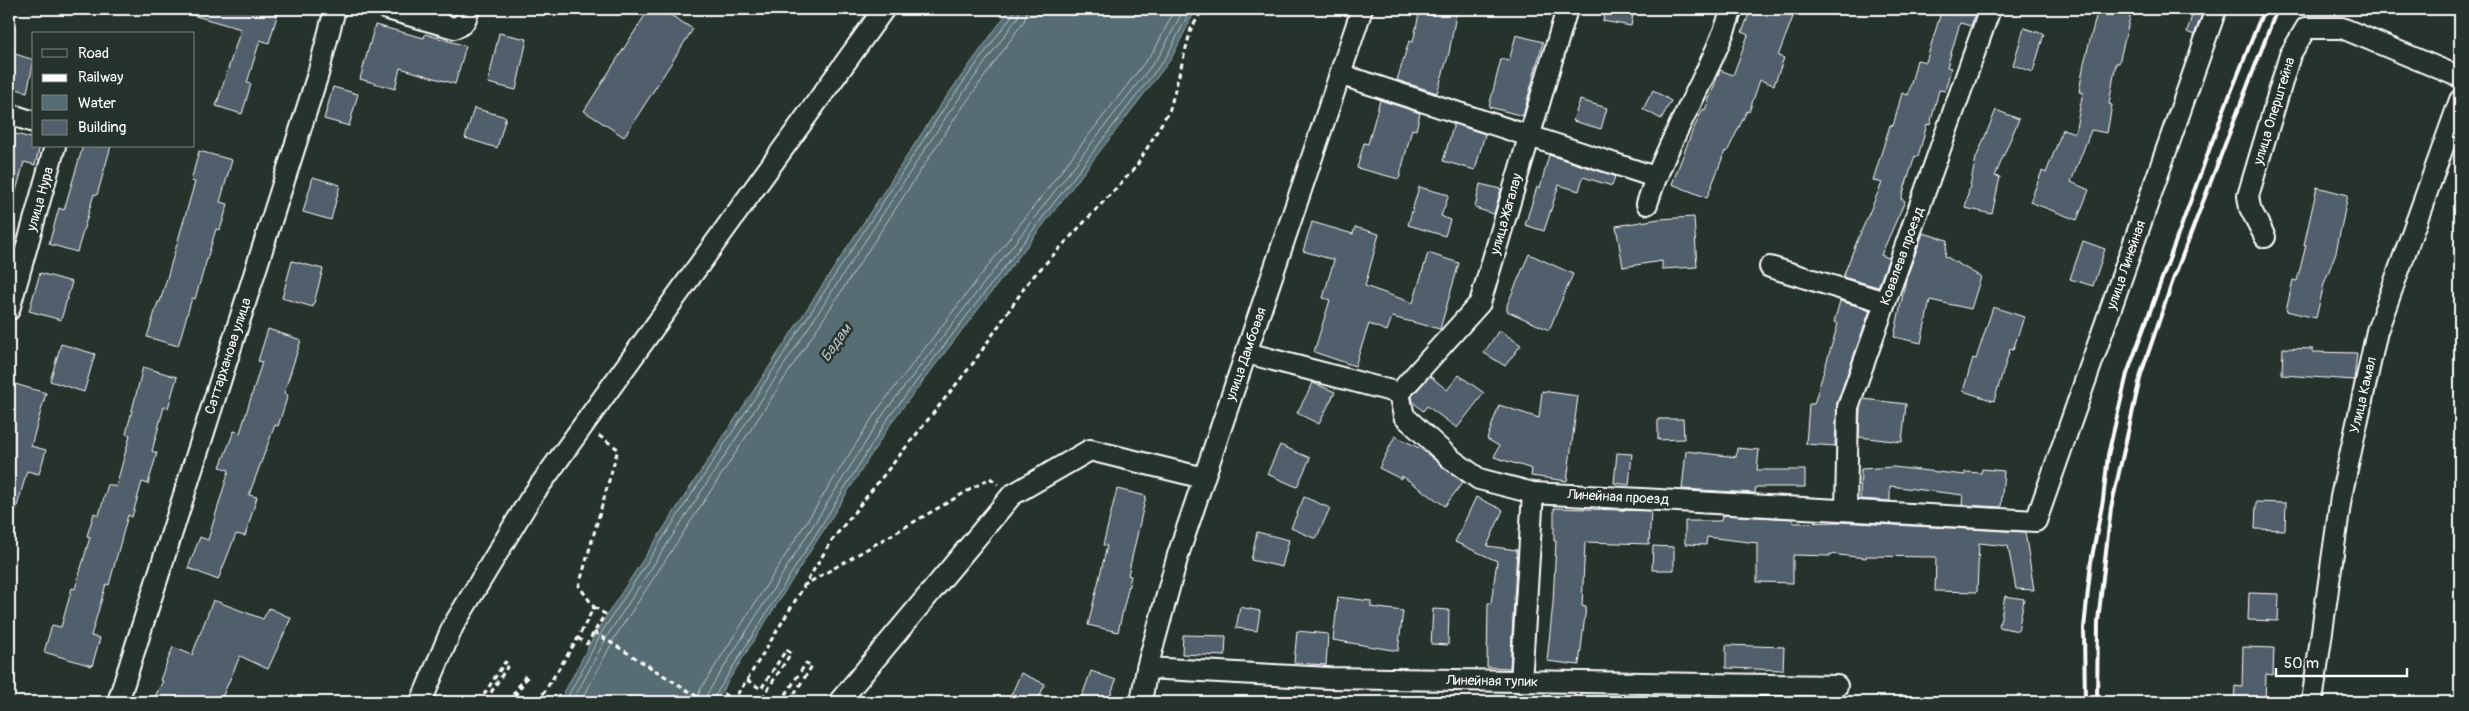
<svg xmlns="http://www.w3.org/2000/svg" width="2469" height="711" viewBox="0 0 2469 711" font-family="Pangolin,sans-serif">
	<style>
		.water { fill: #546d73; stroke: #98a7ab }
		.lines { fill: none; stroke-linecap: round; stroke-linejoin: round }
		.shore { stroke: #bbc5c7; stroke-width: 1 }
		.building { fill: #515f6c; stroke: #fff }
		.minor-casing { stroke: #fff; stroke-width: 24 }
		.path { stroke: #fff; stroke-width: 3; stroke-dasharray: 5 4; stroke-linecap: butt }
		.minor { stroke: #26332d; stroke-width: 20 }
		.rail { stroke: #fff; stroke-width: 4 }
		.labels { text-anchor: middle; dominant-baseline: central; stroke-width: 5; stroke-linejoin: round; paint-order: stroke }
		.street-label { font-size: 14px; fill: #fff; stroke: #26332d }
		.water-label { font-size: 15px; font-style: italic; fill: #b2bdc0; stroke: #26332d }
	</style>
	<rect width="100%" height="100%" fill="#26332d"/>
	<filter id="ink" filterUnits="userSpaceOnUse"><feTurbulence type="fractalNoise" baseFrequency=".02" numOctaves="2"/><feDisplacementMap in="SourceGraphic" scale="10" xChannelSelector="R" yChannelSelector="G"/><feConvolveMatrix kernelMatrix="1 2 1 2 8 2 1 2 1" color-interpolation-filters="sRGB"/></filter>
	<g filter="url(#ink)">
		<path class="water" d="M1010 9H1196L1171 59 893 420 715 702H559L599 627 939 107Z"/>
		<g class="lines">
			<path class="shore" d="M565 702 603 630 943 110 1013 14 1014 9
				M572 702 609 633 948 114 1018 17 1020 9
				M581 702 615 637 955 118 1024 21 1028 9
				M697 702 700 690 878 409 1155 49 1175 9
				M705 702 707 694 884 413 1161 53 1184 9
				M711 702 889 417 1167 56 1191 9"/>
		</g>
		<path class="building" d="M185 9H279L269 43 260 40 247 83 251 84 242 114 216 106 241 29 185 13Z
			M649 9H661L693 29 624 137 584 111Z
			M1420 9H1457L1449 53 1437 93 1397 80 1409 41 1413 42Z
			M1605 9H1634L1631 26 1603 21Z
			M1751 9H1796L1778 56 1784 58 1774 85 1760 80 1749 112 1747 111 1727 152 1725 151 1707 198 1672 184 1692 132 1703 109 1705 110 1720 70 1733 75 1748 35 1742 32Z
			M1942 9H1977L1971 26 1960 23 1947 67 1951 68 1945 91 1939 90 1930 125 1927 124 1918 157 1915 156 1901 199 1905 201 1881 255 1889 258 1878 287 1843 277 1855 246 1882 183 1873 180 1890 125 1893 126 1902 93 1908 95 1917 60 1926 62Z
			M2098 9H2132L2119 63H2116L2109 104 2112 105 2107 133 2091 130 2071 182 2089 190 2077 220 2030 202 2042 171 2046 173 2063 129 2075 133 2083 92H2079L2084 63Z
			M2194 9H2204L2194 35 2187 32Z
			M375 25 424 38 425 34 466 46 455 84 400 68 395 89 360 79Z
			M2024 28 2044 34 2033 72 2013 65Z
			M499 33 527 39 516 90 488 83Z
			M1516 35 1543 42 1523 116 1489 107 1501 59 1509 61Z
			M9 52 34 60 27 92 9 87Z
			M333 87 358 94 349 126 324 119Z
			M1653 90 1671 101 1661 119 1643 109Z
			M1380 100 1420 113 1416 130 1412 129 1399 179 1357 168 1364 143 1368 144Z
			M1580 100 1607 108 1601 129 1573 121Z
			M474 108 506 117 497 148 465 138Z
			M1996 110 2019 119 1995 176 2000 177 1992 214 1965 208 1976 158Z
			M1454 124 1485 134 1475 170 1443 161Z
			M9 132 34 139V146H40L35 165 24 162 13 202 9 201Z
			M83 146H111L97 195 94 194 77 252 49 244 59 208 64 210Z
			M199 151 232 160 220 202 228 204 220 230 216 229 195 299 192 298 178 346 147 337 158 302H160L195 182 191 181Z
			M1549 155 1615 176 1612 186 1583 177 1579 191 1559 185 1544 231 1525 225 1537 187 1540 188Z
			M313 177 340 185 331 220 303 212Z
			M1480 184 1501 189 1494 214 1475 208Z
			M1419 187 1449 195 1441 216 1450 220 1445 236 1408 225Z
			M2317 187 2348 195 2336 252 2324 284 2316 318 2286 311 2293 280 2297 281 2306 245H2304Z
			M1694 217 1697 267 1662 269V261L1623 267 1616 226 1659 219Z
			M1312 222 1353 234 1355 227 1379 234 1365 286 1413 303 1428 253 1459 263 1440 329 1392 317 1387 331 1369 324 1355 366 1314 352 1330 300 1323 298 1334 260 1303 251Z
			M1923 233 1947 240 1945 256 1981 277 1971 309 1930 300 1921 343 1894 337 1906 279Z
			M2083 241 2105 249 2093 286 2070 279Z
			M1529 254 1573 274 1549 330 1507 311V305Z
			M292 261 323 269 313 307 282 298Z
			M40 273 72 282 61 320 29 311Z
			M1840 301 1870 310 1837 403 1835 446 1806 444 1809 404H1814L1838 324 1834 322Z
			M1993 307 2024 317 2013 350 2010 349 1994 401 1963 391 1973 358 1976 359Z
			M268 329 301 340 284 393 288 395 278 426 275 425 249 495 257 497 245 536 236 534 218 580 188 568 200 537 208 540 229 470 220 467 234 431 240 433 262 362 258 361Z
			M1499 330 1521 345 1505 366 1484 353Z
			M61 344 95 354 84 392 50 381Z
			M2283 348 2313 349V352L2357 353 2354 380 2282 375Z
			M143 367 177 377 168 408 164 407 152 451 157 453 148 484 142 482 132 517 128 515 109 585 106 584 91 636 100 638 92 666 44 652 52 625 61 627 72 588 75 589 90 537 87 536 94 513 99 515 108 484 116 487 130 435 126 434Z
			M1459 375 1484 393 1457 428 1427 406 1423 411 1413 402 1412 396 1430 376 1447 390Z
			M1313 383 1335 392 1319 424 1297 413Z
			M15 384 46 393 31 446 46 450 39 474 27 471 13 521 9 520V406Z
			M1542 391 1578 396 1567 481 1531 476 1532 469 1494 457 1499 446 1487 439 1499 405 1539 418Z
			M1863 399 1906 404 1902 442 1859 437 1860 409Z
			M1658 419H1683L1684 439 1658 440Z
			M1395 436 1421 449 1463 482 1445 506 1402 476 1401 479 1379 468Z
			M1280 445 1310 458 1297 487 1267 474Z
			M1737 448 1759 450 1757 470H1805V487H1756L1755 493 1682 489 1686 451 1736 457Z
			M1617 453 1632 454 1629 485 1614 483Z
			M1893 467 1965 475V472L1981 473 1982 469 2004 471 2001 507 1962 505 1963 495 1890 486V501L1860 499 1861 469Z
			M1117 489 1146 496 1128 575 1131 576 1118 632 1088 625 1107 546 1103 545Z
			M1304 497 1330 508 1316 539 1291 528Z
			M1476 497 1503 510 1487 546 1517 550 1510 668 1487 667 1488 603H1491L1497 561 1455 542Z
			M2256 502 2286 503 2285 530 2255 529Z
			M1554 508 1651 511 1649 544 1585 542 1582 606 1586 607 1579 665 1547 661 1553 603 1556 541H1554Z
			M1722 515 1793 519V523L1839 522 2025 532 2034 590 2016 589 2008 546 1979 543 1977 592 1935 591 1936 557 1866 556V558L1830 554V556L1793 555V583L1757 582V543L1707 537 1706 545 1685 544V521H1721Z
			M1257 532 1289 540 1282 567 1251 560Z
			M1653 546 1674 547V570H1652Z
			M2249 593 2279 594 2278 621 2248 620Z
			M2005 596 2024 599 2018 631 1999 627Z
			M1338 597 1371 601V607L1403 611 1398 651 1333 640Z
			M213 600 263 619 269 608 291 618 268 669 240 656 220 702H152L163 681 160 680 173 647 192 655Z
			M1240 607 1260 611 1257 631 1236 628Z
			M1433 609 1449 610 1448 645 1431 644Z
			M1297 631 1328 634 1326 665 1294 663Z
			M1183 635 1226 636 1225 656 1182 654Z
			M1726 645 1784 647 1783 670 1726 668Z
			M2243 647 2274 648 2273 675 2266 674 2265 702H2234L2235 686 2242 687Z
			M1091 671 1116 680 1108 702H1090L1081 699Z
			M1021 673 1045 684 1037 702H1008Z"/>
		<g class="lines">
			<defs>
				<path id="minor" d="M387 9 454 28C465 25 466 19 469 9
					M1342 75 1655 177
					M9 114 34 122
					M1647 204C1668 136 1710 76 1732 9
					M2265 237 2250 208 2248 196 2290 55 2306 28H2342L2460 77
					M1770 267 1885 302
					M9 310 55 146
					M1247 353 1399 393 1404 416 1451 459 1479 479 1533 493 2036 521 2216 9
					M1399 393 1480 303 1567 9
					M1846 510 1848 407 1990 9
					M1147 668 1329 678 1837 686
					M1521 682 1533 493
					M118 702 318 74 335 9
					M421 702 453 626 530 499 884 9
					M839 702 1012 495 1090 450 1204 478
					M1141 702 1147 668 1178 555 1362 9
					M2312 702 2341 497 2377 331 2460 100"/>
			</defs>
			<use href="#minor" class="minor-casing"/>
			<path class="path" d="M803 586 990 478 998 484
				M594 632 706 702
				M578 638 587 644 605 614 594 607
				M747 680 832 540 974 362 1029 281 1136 167 1170 109 1191 29 1203 9
				M444 696 454 702
				M479 702 505 662 509 664 485 702
				M508 702 526 675 528 676 511 702
				M538 702 578 638 594 607 579 586 618 449 598 435
				M719 702 724 694 733 701
				M732 702 747 680 761 689 786 650 791 653 761 700
				M760 702 761 700 765 702
				M781 702 806 663 812 666 789 702"/>
			<use href="#minor" class="minor"/>
			<path class="rail" d="M2085 702 2084 628 2091 562 2103 500 2108 455 2127 374 2223 112 2264 9
				M2097 702 2098 621 2111 508 2141 374 2173 280 2277 9"/>
		</g>
	</g>
	<g class="labels">
		<g class="street-label">
			<text transform="translate(2274 111) rotate(-73)">улица Оперштейна</text>
			<text transform="translate(40 199) rotate(-74)">улица Нура</text>
			<text transform="translate(1506 214) rotate(-74)">улица Жагалау</text>
			<text transform="translate(1902 256) rotate(-70)">Ковалева проезд</text>
			<text transform="translate(2126 265) rotate(-71)">улица Линейная</text>
			<text transform="translate(1246 354) rotate(-71)">улица Дамбовая</text>
			<text transform="translate(228 356) rotate(-72)">Саттарханова улица</text>
			<text transform="translate(2363 395) rotate(-77)">Улица Камал</text>
			<text transform="translate(1618 497) rotate(3)">Линейная проезд</text>
			<text transform="translate(1492 681) rotate(1)">Линейная тупик</text>
		</g>
		<g class="water-label">
			<text transform="translate(836 343) rotate(-55)">Бадам</text>
		</g>
	</g>
	<rect width="2469" height="711" fill="none" stroke="#26332d" stroke-width="30"/>
	<rect x="15" y="15" width="2439" height="681" fill="none" stroke="#fff" stroke-width="2" filter="url(#ink)"/>
	<rect x="32" y="32" width="162" height="115" fill="#26332d" stroke="#7d8581"/>
	<rect x="42" y="49" width="25" height="8" fill="#26332d" stroke="#7d8581"/>
	<text x="78" y="58" font-size="15" fill="#ffffff">Road</text>
	<rect x="42" y="74" width="25" height="8" fill="#ffffff" stroke="#7d8581"/>
	<text x="78" y="82" font-size="15" fill="#ffffff">Railway</text>
	<rect x="42" y="95" width="25" height="15" fill="#546d73" stroke="#7d8581"/>
	<text x="78" y="108" font-size="15" fill="#ffffff">Water</text>
	<rect x="42" y="120" width="25" height="15" fill="#515f6c" stroke="#7d8581"/>
	<text x="78" y="132" font-size="15" fill="#ffffff">Building</text>
	<path d="M2276 668v8h131v-8" fill="none" stroke="#ffffff" stroke-width="2.5"/>
	<text x="2284" y="668" font-size="15" fill="#ffffff" stroke="#26332d" stroke-width="4" paint-order="stroke">50 m</text>
</svg>
